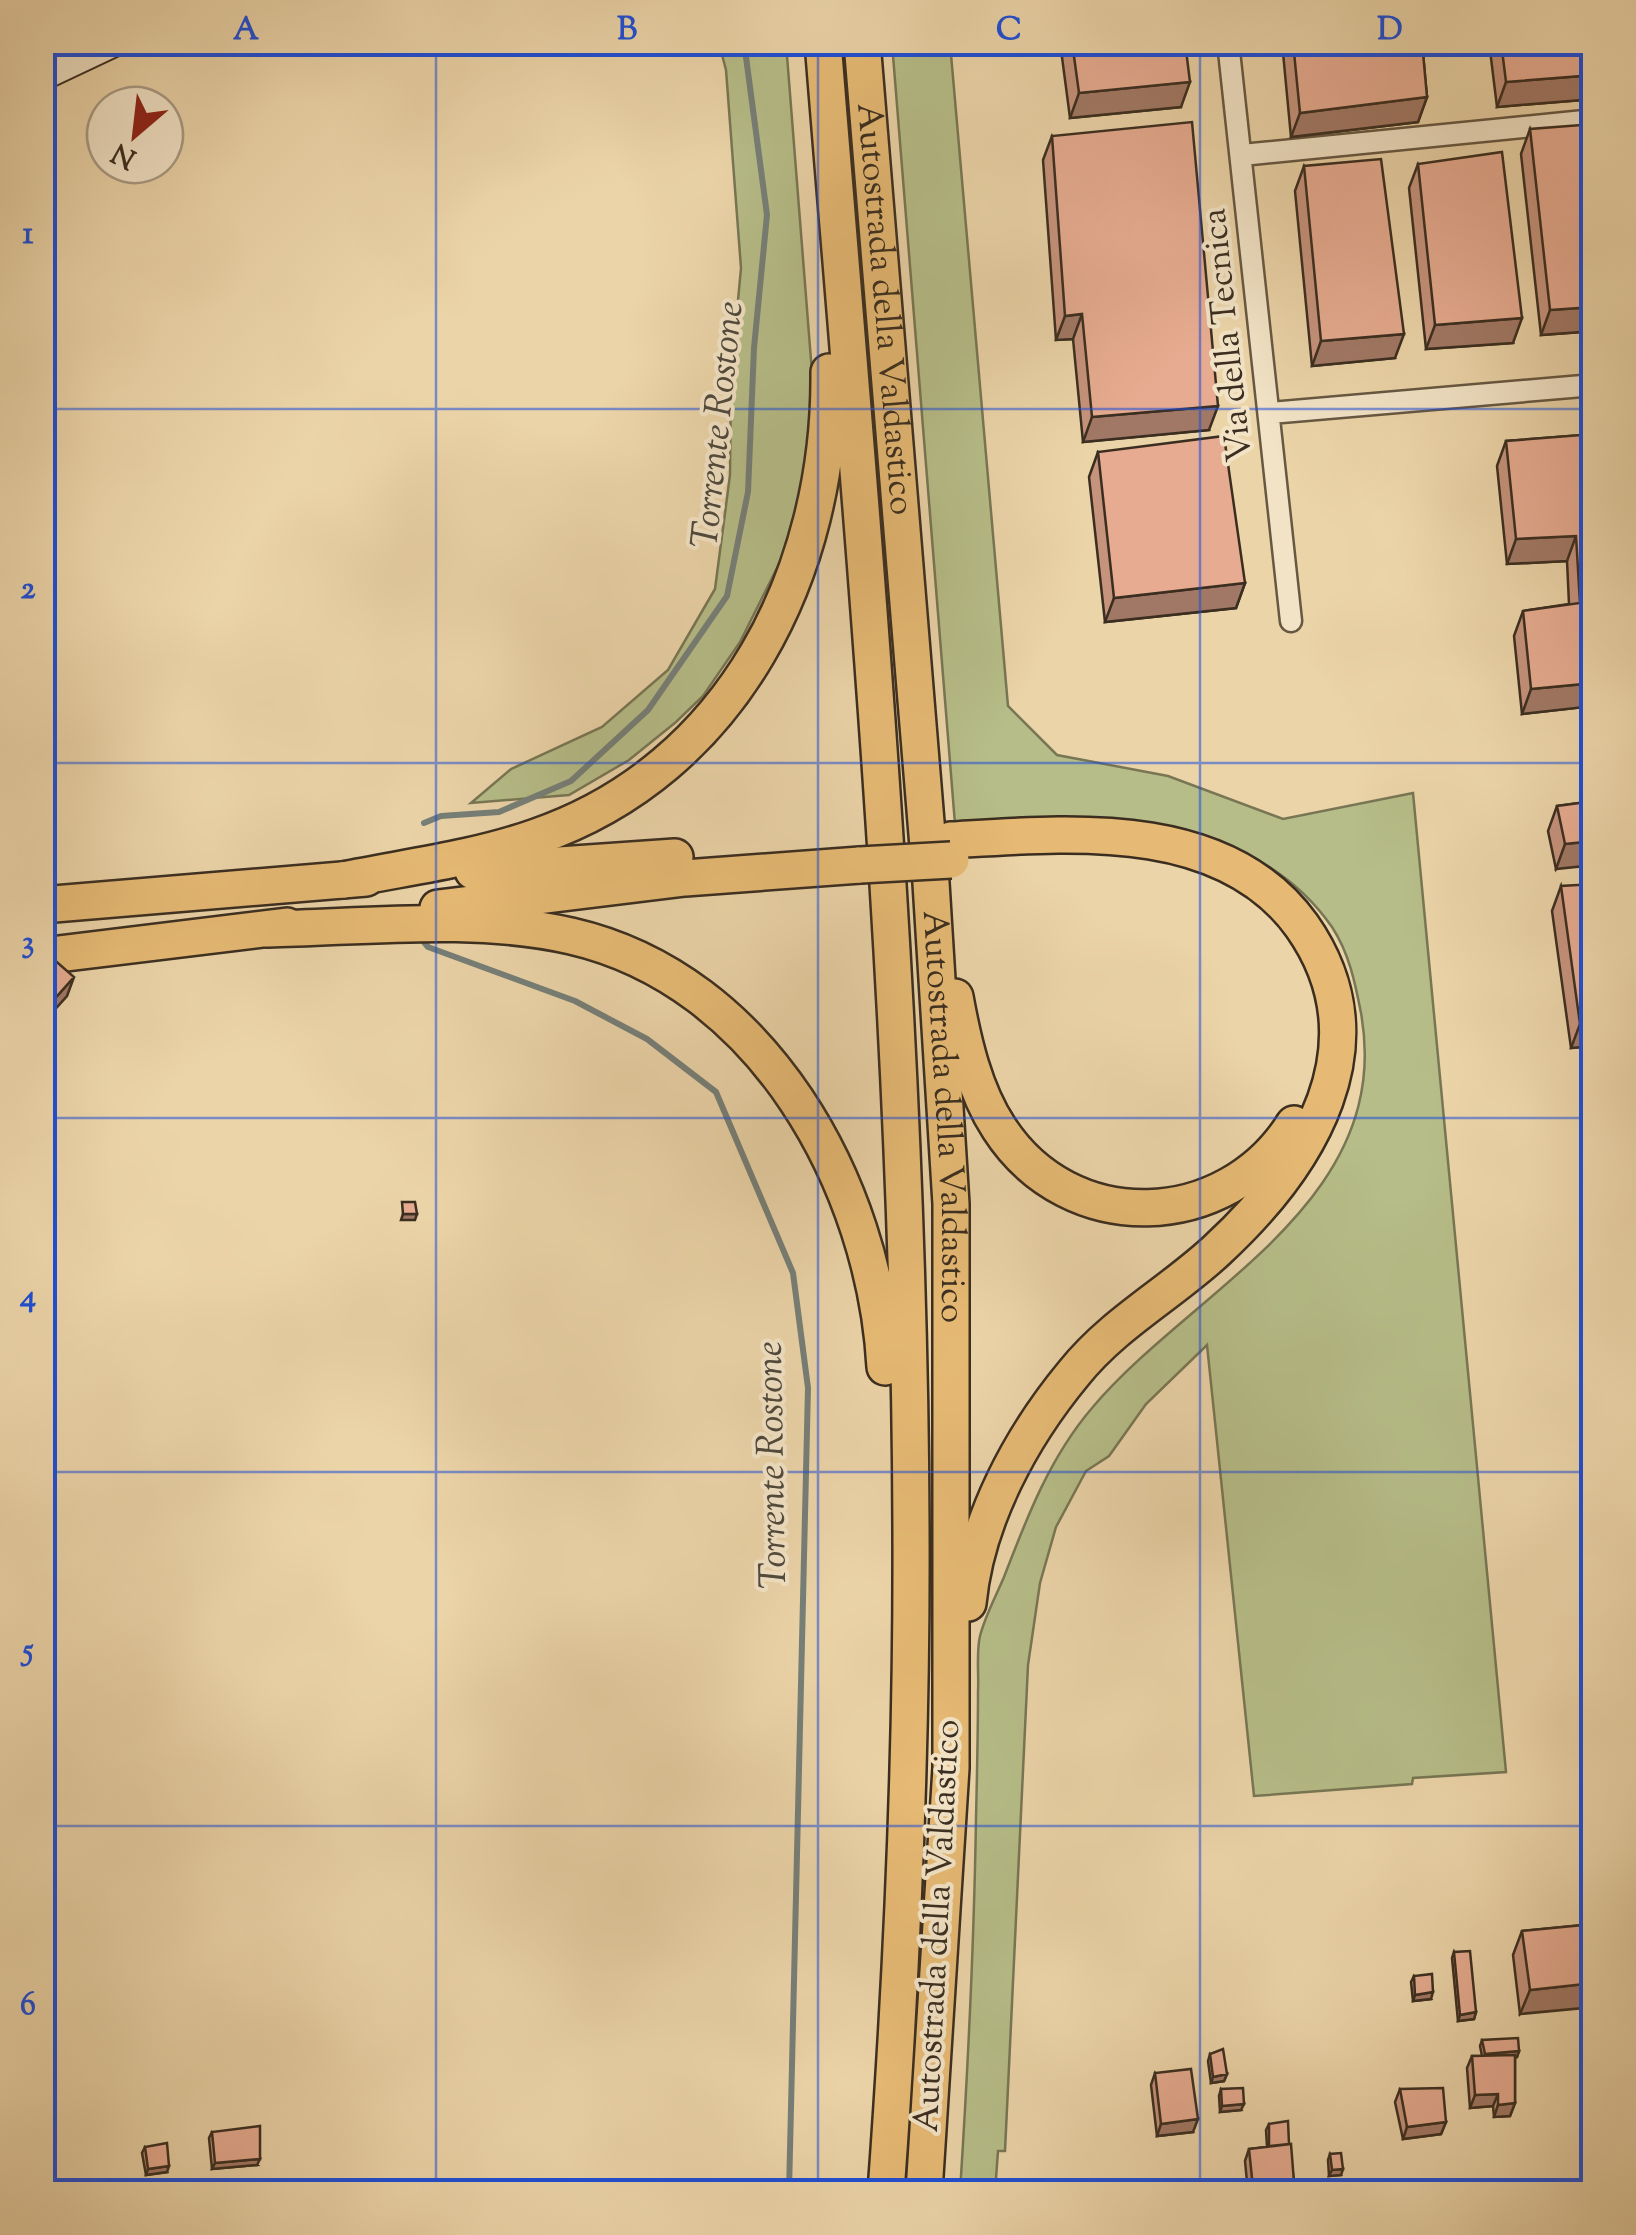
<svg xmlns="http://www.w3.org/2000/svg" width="1636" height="2235" viewBox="0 0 1636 2235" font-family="'Sorts Mill Goudy',serif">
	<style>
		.green { fill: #b6bd88; stroke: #787654; stroke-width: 2.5 }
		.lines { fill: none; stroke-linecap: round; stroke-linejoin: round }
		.stream { stroke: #767f78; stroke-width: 6 }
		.street-casing { stroke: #675842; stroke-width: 25 }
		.secondary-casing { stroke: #3b2e20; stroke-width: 32 }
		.highway-casing { stroke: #3b2e20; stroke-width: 40 }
		.street { stroke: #f2e3c6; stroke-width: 20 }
		.secondary { stroke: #f2e3c6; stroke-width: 28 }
		.highway { stroke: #e6ba74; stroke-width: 35 }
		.highway-bridge-casing { stroke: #3b2e20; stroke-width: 40; stroke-linecap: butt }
		.highway-bridge { stroke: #e6ba74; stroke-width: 35 }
		.wall { fill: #c6937c; stroke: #3b2e20; stroke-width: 2.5 }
		.shaded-wall { fill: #a17865; stroke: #3b2e20; stroke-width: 2.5 }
		.building { fill: #e6ab90; stroke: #3b2e20; stroke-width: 2.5 }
		.grid { fill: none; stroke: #1d4ed8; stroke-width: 2.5; stroke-opacity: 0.55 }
		.labels { text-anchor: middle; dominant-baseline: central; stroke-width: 8; stroke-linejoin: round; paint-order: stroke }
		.street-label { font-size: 35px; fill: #3b2e20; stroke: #f2e3c6 }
		.water-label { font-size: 38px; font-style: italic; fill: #4f493d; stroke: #f2e3c6 }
		.neatline { fill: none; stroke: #1d4ed8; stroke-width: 4 }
		.grid-label { font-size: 32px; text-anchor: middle; font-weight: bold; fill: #1d4ed8 }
	</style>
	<rect width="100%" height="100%" fill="#ebd4a8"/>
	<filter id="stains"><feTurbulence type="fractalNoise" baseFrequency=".002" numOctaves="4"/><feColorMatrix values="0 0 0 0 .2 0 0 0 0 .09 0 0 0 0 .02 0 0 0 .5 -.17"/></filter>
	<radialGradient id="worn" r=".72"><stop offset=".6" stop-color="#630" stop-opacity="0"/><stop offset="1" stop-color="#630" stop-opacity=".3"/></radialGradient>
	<path class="green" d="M719 43H786L817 436 781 560 740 642 703 696 676 722 629 760 569 795 471 803 511 769 602 727 668 670 715 589 730 475 731 375 741 268 726 70Z
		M892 43H950L1008 706 1057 755 1168 776 1283 819 1413 793 1506 1772 1413 1778 1412 1784 1254 1796 1207 1345 1146 1404 1109 1456 1086 1471 1056 1527 1040 1583 1028 1665 1005 2151H998L995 2192H960C968 2068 974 1944 976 1819 977 1776 978 1733 978 1691 979 1674 976 1653 980 1636 985 1616 996 1596 1004 1577 1027 1517 1050 1457 1092 1408 1193 1288 1395 1203 1361 1013 1355 982 1349 953 1332 927 1247 805 1086 819 955 824Z"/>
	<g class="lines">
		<path class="stream" d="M424 823 441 816 499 812 571 781 648 710 727 596 748 492 754 348 767 215 744 42
			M419 936 428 947 575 1001 647 1039 716 1092 793 1273 808 1388 789 2192"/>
		<defs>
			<path id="street" d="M1228 42 1291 621
				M1242 155 1594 120
				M1270 413 1594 385"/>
			<path id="secondary" d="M42 76 114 42"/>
			<g id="highway">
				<path d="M823 42C863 538 910 1035 911 1533 912 1753 902 1973 886 2192"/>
				<path id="s1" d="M862 42 931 883 951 1204V1768L924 2192"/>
				<path d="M951 840C1067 833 1224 817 1302 926 1385 1044 1309 1165 1217 1250 1171 1293 1114 1323 1074 1373 1021 1437 976 1520 968 1603"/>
				<path d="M473 871 675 857"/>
				<path d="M343 880C407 867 474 859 536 837 734 769 831 571 829 372"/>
				<path d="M42 905 366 878"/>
				<path d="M438 908 685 878 860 865"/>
				<path d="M268 929C366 927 475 914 571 936 763 980 875 1185 885 1367"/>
				<path d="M42 956 287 926"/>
				<path d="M955 997C963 1041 974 1090 999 1128 1070 1238 1226 1232 1294 1124"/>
			</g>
		</defs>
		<use href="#street" class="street-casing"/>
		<use href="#secondary" class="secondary-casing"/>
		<use href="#highway" class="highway-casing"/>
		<use href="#street" class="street"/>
		<use href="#secondary" class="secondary"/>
		<use href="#highway" class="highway"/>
		<defs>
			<path id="highway-bridge" d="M860 865 951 860"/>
		</defs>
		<use href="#highway-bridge" class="highway-bridge-casing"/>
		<use href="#highway-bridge" class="highway-bridge"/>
	</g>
	<path class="wall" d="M1060 42H1185L1181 107 1070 118Z
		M1282 42H1422L1427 97 1418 122 1291 137Z
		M1489 42H1594V99L1497 107Z
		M1530 129 1594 331 1541 335 1521 154Z
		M1052 136 1209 430 1083 442 1073 339 1056 340 1043 160Z
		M1418 164 1513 343 1426 349 1409 188Z
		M1304 166 1395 358 1312 366 1295 191Z
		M1594 434V706L1522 714 1514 636 1523 611 1569 604 1567 561 1507 564 1497 466 1506 441Z
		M1098 452 1245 583 1236 608 1105 622 1089 477Z
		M1594 801 1556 869 1548 831 1557 806Z
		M1561 886 1594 1046 1571 1048 1552 911Z
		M1594 1924 1520 2014 1513 1955 1522 1931Z
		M1454 1952 1476 2012 1474 2019 1458 2021 1452 1958Z
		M1414 1976 1431 1999 1413 2001 1411 1982Z
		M1482 2040 1519 2051 1517 2057H1515V2103L1510 2116 1494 2117 1493 2106 1470 2108 1467 2068 1472 2056H1482L1480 2046Z
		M1210 2054 1227 2074 1224 2081 1211 2083 1208 2061Z
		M1155 2073 1193 2132 1157 2136 1151 2085Z
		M1221 2089 1241 2110 1220 2112 1219 2096Z
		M1400 2089 1446 2122 1441 2134 1403 2139 1395 2102Z
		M1269 2124 1289 2144 1294 2182 1311 2192H1248L1245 2161 1249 2149 1267 2147 1266 2130Z
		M212 2132 257 2165 212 2169 209 2138Z
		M145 2147 167 2172 146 2175 142 2153Z
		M1330 2154 1341 2175 1329 2176 1328 2160Z"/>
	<path class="shaded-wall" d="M1594 75V99L1497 107 1506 82Z
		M1190 82 1181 107 1070 118 1079 93Z
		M1427 97 1418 122 1291 137 1300 113Z
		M1594 307V331L1541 335 1550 310Z
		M1082 314 1073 339 1056 340 1065 316Z
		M1522 318 1513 343 1426 349 1435 325Z
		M1404 334 1395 358 1312 366 1321 341Z
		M1218 406 1209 430 1083 442 1092 417Z
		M1576 536 1567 561 1507 564 1516 539Z
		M1245 583 1236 608 1105 622 1114 598Z
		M1594 683V706L1522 714 1531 689Z
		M1594 841V865L1556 869 1565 844Z
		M74 977 67 996 42 1024V1013Z
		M1594 1022V1046L1571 1048 1580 1024Z
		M403 1214H417L415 1220H401Z
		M1594 1983V2007L1520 2014 1530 1990Z
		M1433 1992 1431 1999 1413 2001 1415 1995Z
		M1476 2012 1474 2019 1458 2021 1460 2015Z
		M1519 2051 1517 2057 1483 2060 1485 2054Z
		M1227 2074 1224 2081 1211 2083 1213 2077Z
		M1498 2094 1493 2106 1470 2108 1475 2095Z
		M1515 2103 1510 2116 1494 2117 1498 2105Z
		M1244 2104 1241 2110 1220 2112 1222 2106Z
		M1198 2119 1193 2132 1157 2136 1161 2124Z
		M1446 2122 1441 2134 1403 2139 1407 2127Z
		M260 2159 257 2165 212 2169 215 2163Z
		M169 2166 167 2172 146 2175 148 2169Z
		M1343 2169 1341 2175 1329 2176 1332 2170Z
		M1276 2184 1274 2192H1251L1253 2188Z"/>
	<path class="building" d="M1072 42H1185L1190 82 1079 93Z
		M1293 42H1422L1427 97 1300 113Z
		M1501 42H1594V75L1506 82Z
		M1192 122 1218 406 1092 417 1082 314 1065 316 1052 136Z
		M1594 124V307L1550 310 1530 129Z
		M1502 152 1522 318 1435 325 1418 164Z
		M1381 159 1404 334 1321 341 1304 166Z
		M1594 434V683L1531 689 1523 611 1580 603 1576 536 1516 539 1506 441Z
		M1224 436 1245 583 1114 598 1098 452Z
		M1594 801V841L1565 844 1557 806Z
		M1594 884V1022L1580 1024 1561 886Z
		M42 949 74 977 42 1013Z
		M402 1202H415L417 1214H403Z
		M1594 1924V1983L1530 1990 1522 1931Z
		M1470 1951 1476 2012 1460 2015 1454 1952Z
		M1432 1974 1433 1992 1415 1995 1414 1976Z
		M1518 2038 1519 2051 1485 2054 1482 2040Z
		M1223 2049 1227 2074 1213 2077 1210 2054Z
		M1515 2055V2103L1498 2105V2094L1475 2095 1472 2056Z
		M1191 2069 1198 2119 1161 2124 1155 2073Z
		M1243 2088 1244 2104 1222 2106 1221 2089Z
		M1443 2088 1446 2122 1407 2127 1400 2089Z
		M1288 2121 1289 2144 1269 2146V2124Z
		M260 2126V2159L215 2163 212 2132Z
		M167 2143 169 2166 148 2169 145 2147Z
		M1291 2144 1294 2182H1310L1311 2192H1277L1276 2184 1253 2188 1249 2149Z
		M1341 2153 1343 2169 1332 2170 1330 2154Z"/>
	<path class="grid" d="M436 42V2192M818 42V2192M1200 42V2192M42 409H1594M42 763H1594M42 1118H1594M42 1472H1594M42 1826H1594"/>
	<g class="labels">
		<g class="street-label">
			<text stroke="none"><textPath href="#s1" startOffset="268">Autostrada della Valdastico</textPath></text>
			<text transform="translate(1229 335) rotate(-96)">Via della Tecnica</text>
			<text stroke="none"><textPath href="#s1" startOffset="1078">Autostrada della Valdastico</textPath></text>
			<text transform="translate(939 1926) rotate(-87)">Autostrada della Valdastico</text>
		</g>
		<g class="water-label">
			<text transform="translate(720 425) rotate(-84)">Torrente Rostone</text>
			<text transform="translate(774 1465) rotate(-91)">Torrente Rostone</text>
		</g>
	</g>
	<rect width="1636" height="2235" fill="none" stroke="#ebd4a8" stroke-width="110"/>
	<g transform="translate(135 135) rotate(208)"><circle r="48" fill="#f2e3c6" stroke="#a99b84" stroke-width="2.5"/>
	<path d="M0-8L18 38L0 25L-18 38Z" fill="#8f2418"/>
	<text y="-15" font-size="28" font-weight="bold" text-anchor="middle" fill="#3b2e20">N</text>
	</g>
	<rect x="55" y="55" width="1526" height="2125" class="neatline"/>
	<g class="grid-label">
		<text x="246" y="39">A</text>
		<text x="627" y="39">B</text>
		<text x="1009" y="39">C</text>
		<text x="1390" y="39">D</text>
		<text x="28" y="243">1</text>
		<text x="28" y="598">2</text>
		<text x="28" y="952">3</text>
		<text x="28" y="1306">4</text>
		<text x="28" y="1660">5</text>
		<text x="28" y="2014">6</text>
	</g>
	<rect width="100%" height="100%" filter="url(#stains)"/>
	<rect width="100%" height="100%" fill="url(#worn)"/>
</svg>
